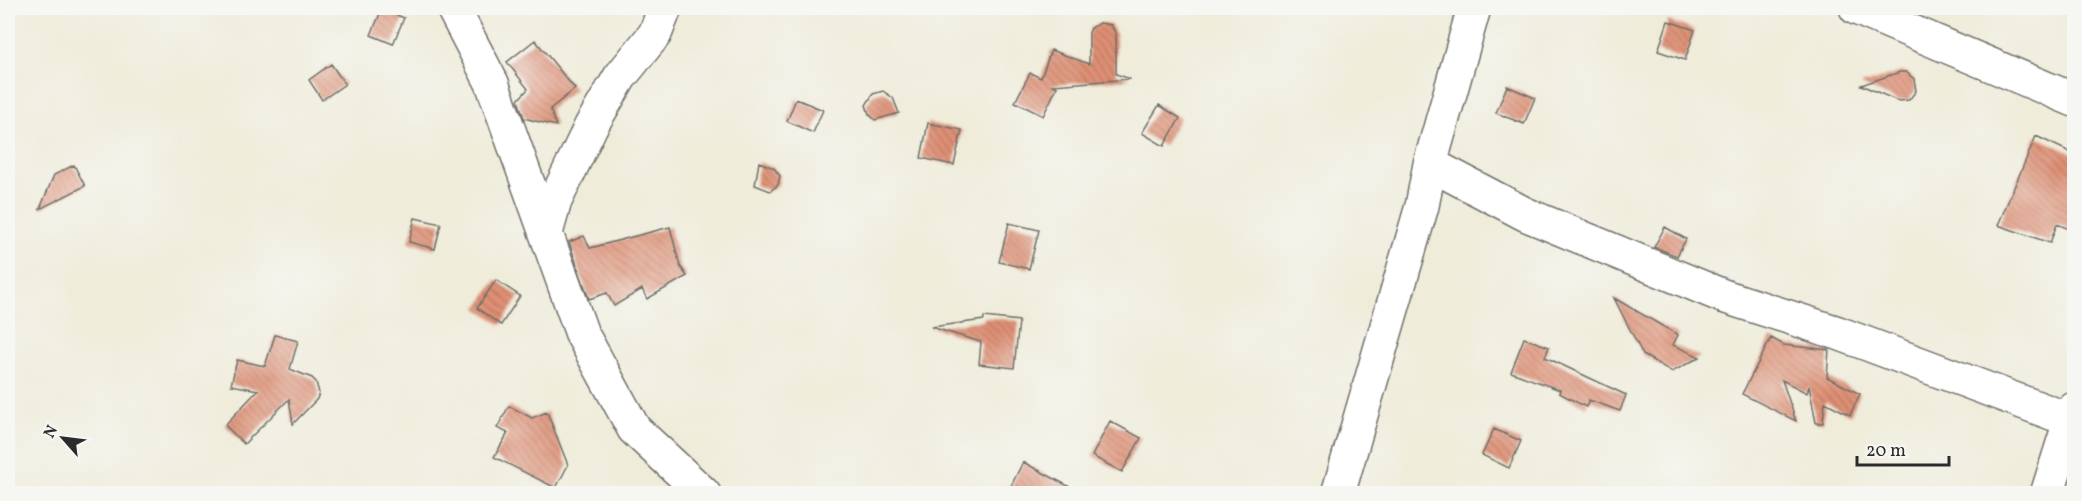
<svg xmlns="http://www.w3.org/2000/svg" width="2082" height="501" viewBox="0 0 2082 501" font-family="Vollkorn,serif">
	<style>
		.building { fill: url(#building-back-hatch) }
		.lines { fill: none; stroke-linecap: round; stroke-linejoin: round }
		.minor-casing { stroke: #706f68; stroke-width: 36 }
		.minor { stroke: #fff; stroke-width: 33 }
	</style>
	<defs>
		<pattern id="building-back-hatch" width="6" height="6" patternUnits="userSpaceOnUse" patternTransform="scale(1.5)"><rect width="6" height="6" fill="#df9075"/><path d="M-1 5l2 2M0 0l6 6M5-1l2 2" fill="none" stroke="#b57660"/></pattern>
	</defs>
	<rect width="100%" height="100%" fill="#f6f6f2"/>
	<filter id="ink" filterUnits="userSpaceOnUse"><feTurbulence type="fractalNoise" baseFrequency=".0167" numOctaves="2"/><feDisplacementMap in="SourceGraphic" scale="12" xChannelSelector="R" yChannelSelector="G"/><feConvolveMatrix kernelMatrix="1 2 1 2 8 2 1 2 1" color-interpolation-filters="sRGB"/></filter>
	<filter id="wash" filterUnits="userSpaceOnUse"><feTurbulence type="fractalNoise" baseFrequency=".008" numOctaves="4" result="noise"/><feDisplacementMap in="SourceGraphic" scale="24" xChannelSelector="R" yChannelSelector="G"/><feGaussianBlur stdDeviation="1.35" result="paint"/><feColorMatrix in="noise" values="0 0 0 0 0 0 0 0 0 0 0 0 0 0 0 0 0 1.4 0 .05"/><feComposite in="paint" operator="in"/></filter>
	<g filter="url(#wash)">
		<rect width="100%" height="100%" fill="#efecda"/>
		<g id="blocks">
			<path class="building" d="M382 9 404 18 393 44 371 35Z
				M1668 21 1695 30 1685 60 1658 51Z
				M1100 23 1111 25 1116 34V74L1130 79 1053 85 1057 87 1043 116 1015 102 1030 73 1041 78 1051 50 1089 64V33L1091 28Z
				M535 40 575 89 550 109 556 126 524 118 518 100 528 89 507 62Z
				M331 64 345 84 322 100 309 80Z
				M1900 72H1906L1914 79 1916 91 1909 100 1898 101 1861 85Z
				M1507 86 1535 98 1524 124 1496 113Z
				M883 91 893 98 899 113 875 120 869 114 866 105 873 94Z
				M796 99 823 110 813 133 787 121Z
				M1159 105 1180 118 1164 146 1142 133Z
				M928 123 962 130 954 165 921 158Z
				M2036 136 2074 154V231L2057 224 2050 243 1998 225Z
				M759 162 774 168 780 176 778 185 770 191 755 185Z
				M74 165 85 186 40 209 54 175Z
				M415 218 441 224 435 249 409 242Z
				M1009 223 1039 230 1029 269 999 262Z
				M670 227 680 266 687 276 647 299 642 289 614 306 607 293 589 299 569 242 584 236 590 248Z
				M1665 227 1686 239 1677 256 1654 247Z
				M496 280 520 296 501 325 477 308Z
				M1614 298 1678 335 1673 345 1700 357 1672 372 1643 355Z
				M984 317 1019 321 1014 368 979 364 981 342 931 327 984 320Z
				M275 335 298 341 290 369 312 378 316 382 319 393 317 399 293 424 289 399 244 444 225 425 258 390 231 385 237 360 265 366Z
				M1524 338 1549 347 1545 357 1626 395 1620 411 1589 400 1586 407 1559 393 1560 390 1511 372Z
				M1771 338 1784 345 1829 350 1827 377 1860 394 1850 415 1825 402 1823 423H1816L1809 386 1807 393 1782 380 1796 421 1742 394Z
				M509 406 532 418 547 412 568 465 556 488 494 457 508 433 497 428Z
				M1110 421 1141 438 1122 472 1092 456Z
				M1494 429 1521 441 1509 468 1482 455Z
				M1023 462 1083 494H1007Z"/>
		</g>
	</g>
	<g filter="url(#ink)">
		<use href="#blocks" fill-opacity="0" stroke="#706f68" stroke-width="1.5"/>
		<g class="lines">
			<defs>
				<path id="minor" d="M453 8 492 83 582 334 634 429 704 494
					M1856 8 2074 100
					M1430 164 1525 214 1723 296 1838 333 2070 420
					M546 233 555 201 591 126 620 77 655 34 665 8
					M1338 494 1422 206 1430 164 1474 8
					M2047 494 2074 409"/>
			</defs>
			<use href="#minor" class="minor-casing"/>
			<use href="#minor" class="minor"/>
		</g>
	</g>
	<rect width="2082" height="501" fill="none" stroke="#f6f6f2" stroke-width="30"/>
	<g transform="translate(63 438) rotate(298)" stroke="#f6f6f2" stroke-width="4.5" paint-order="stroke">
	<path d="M0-4.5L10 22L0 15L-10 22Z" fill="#2b2b2b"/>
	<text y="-9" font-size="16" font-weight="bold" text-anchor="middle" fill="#2b2b2b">N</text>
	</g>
	<path d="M1857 456v9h92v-9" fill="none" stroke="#2b2b2b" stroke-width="3"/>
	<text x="1866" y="456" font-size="18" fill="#2b2b2b" stroke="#f6f6f2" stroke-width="4.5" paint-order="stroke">20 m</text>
</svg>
